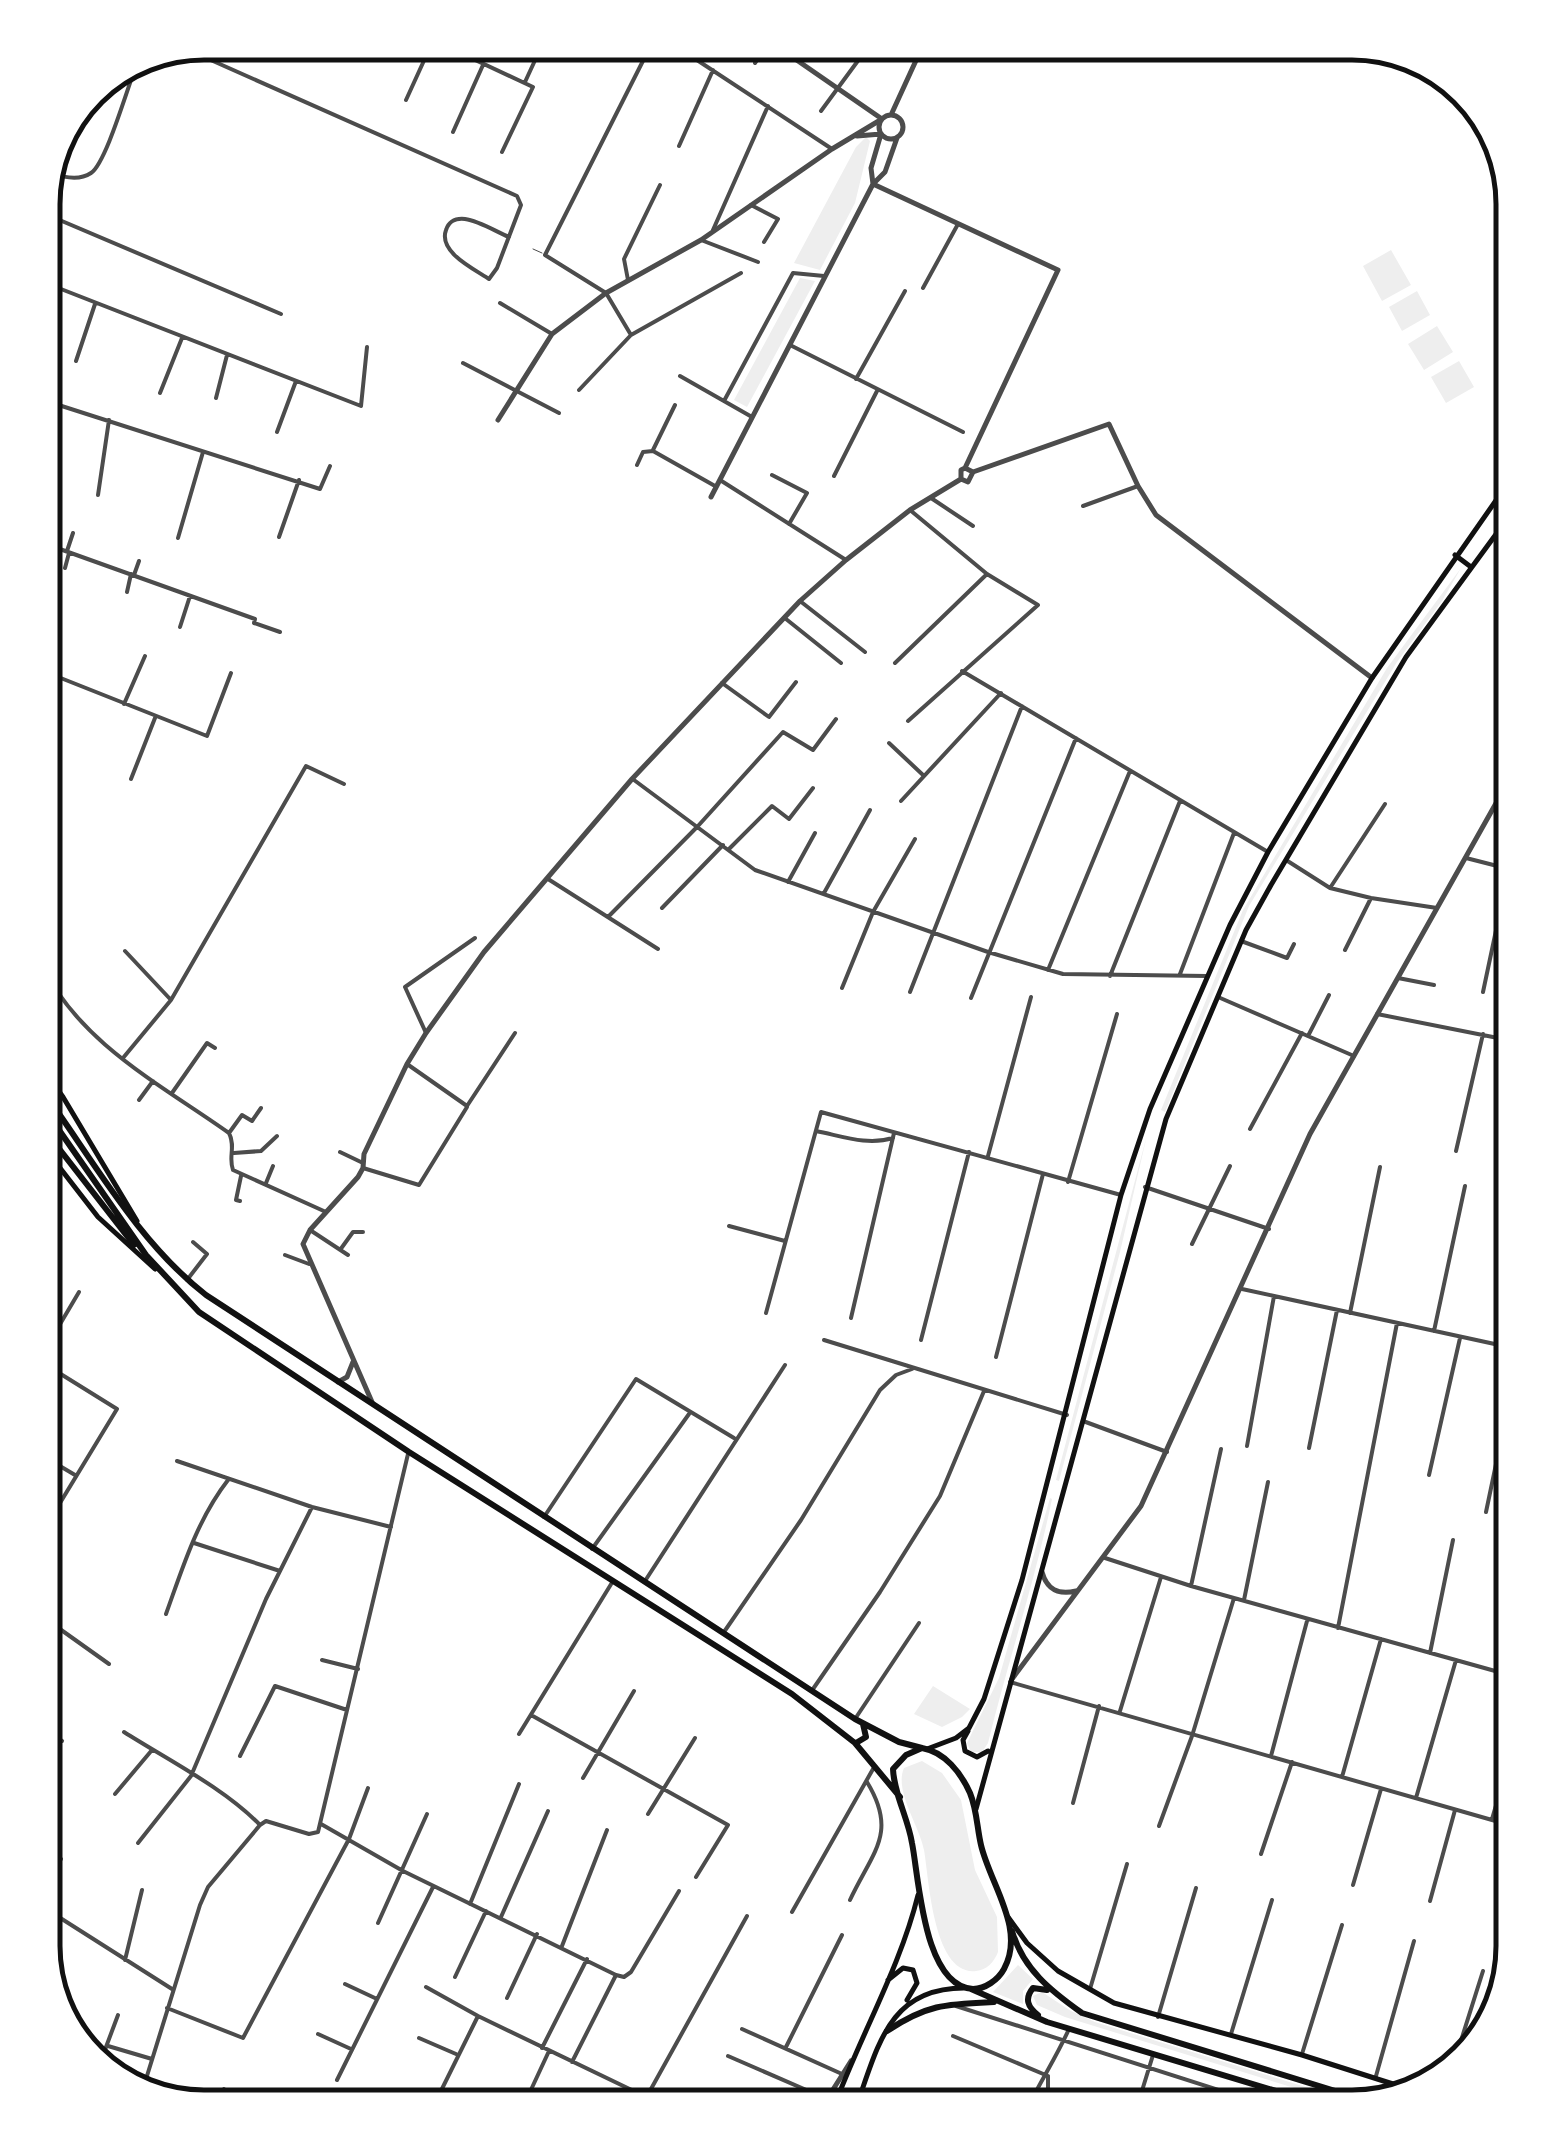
<svg xmlns="http://www.w3.org/2000/svg" width="1556" height="2150" viewBox="0 0 1556 2150" font-family="'DM Sans',sans-serif">
	<style>
		.green { fill: #eee }
		.lines { fill: none; stroke-linecap: round; stroke-linejoin: round }
		.service { stroke: #4c4c4c; stroke-width: 1 }
		.minor { stroke: #4c4c4c; stroke-width: 4 }
		.tertiary { stroke: #4c4c4c; stroke-width: 5 }
		.secondary { stroke: #111; stroke-width: 5 }
		.primary { stroke: #111; stroke-width: 6 }
		.rim { fill: none; stroke: #111; stroke-width: 5 }
	</style>
	<rect width="100%" height="100%" fill="#fff"/>
	<path class="green" d="M866 137 870 141 855 203 820 270 794 263 856 147Z
		M1391 250 1411 285 1382 301 1363 266Z
		M800 278 815 281 747 407 734 400Z
		M1417 291 1430 315 1402 331 1389 307Z
		M1437 326 1453 352 1424 370 1408 344Z
		M1459 361 1474 387 1446 403 1431 377Z
		M1461 568 1442 601 1397 662 1249 906 1165 1112 1161 1110 1243 910 1387 668Z
		M1147 1135 1120 1252 1059 1481 1056 1480Z
		M1050 1498 1052 1499C1035 1582 1008 1661 988 1743L982 1752H971L967 1743 999 1678Z
		M933 1686 970 1709 962 1717 942 1727 914 1714Z
		M922 1761 942 1773 961 1800 975 1870 997 1917 998 1952C994 1962 987 1970 976 1971 933 1976 929 1878 924 1850 919 1825 894 1791 904 1768Z
		M1018 1965 1033 1979 1023 1991V2004L993 1992Z
		M1042 1992 1071 2011 1095 2022 1364 2105 1356 2107 1065 2017 1037 2005 1033 1996Z"/>
	<g class="lines">
		<path class="service" d="M533 249 542 253
			M43 959 59 937"/>
		<path class="minor" d="M439 43 533 87 502 152
			M671 43 832 149
			M186 49 517 196 521 205 497 268 489 279C474 269 438 252 446 230 449 221 455 218 465 219 479 221 495 231 509 237
			M755 63 769 43
			M525 82 543 43
			M406 100 432 43
			M821 111 871 43
			M453 132 483 65
			M679 146 713 70
			M52 173C65 178 79 181 91 173 106 163 127 89 135 69
			M751 205 778 219 764 242
			M43 213 281 314
			M713 230 768 106
			M701 240 758 262
			M628 280 624 259 660 185
			M43 282 361 406 367 347
			M923 288 958 224
			M500 303 552 334
			M631 335 606 293 545 255 652 43
			M790 345 963 432
			M76 361 95 304
			M463 363 559 413
			M680 376 752 417
			M856 379 905 291
			M579 390 631 335 741 273
			M160 393 182 338
			M216 398 227 355
			M43 400 320 489 330 466
			M724 401 793 273 824 276
			M277 432 296 381
			M653 450 675 405
			M637 465 643 452 653 451 715 486
			M772 475 807 493 789 524
			M834 476 877 391
			M720 480 846 560
			M98 495 109 420
			M931 498 973 526
			M1083 506 1138 486
			M1503 526 1513 533
			M279 537 299 480
			M178 538 203 452
			M43 543 255 619 254 623 280 632
			M67 551 73 533
			M65 568 69 553
			M134 575 139 561
			M127 592 131 574
			M800 601 865 652
			M786 619 841 663
			M180 627 190 596
			M895 663 987 574
			M43 671 207 736 231 673
			M962 671 1268 852
			M722 683 769 717 796 682
			M124 704 145 656
			M1504 710 1513 695
			M908 721 1038 605 987 574 910 510
			M889 743 923 775
			M131 779 155 718
			M634 780 755 870 988 952 1063 974 1207 976
			M901 801 1001 693
			M729 849 772 806 789 819 813 788
			M1466 858 1513 870
			M1286 860 1330 888 1371 898 1437 908
			M548 879 658 949
			M788 882 815 833
			M1330 888 1385 804
			M824 893 870 810
			M662 908 723 845
			M608 917 698 826 783 732 813 750 836 719
			M1241 941 1287 958 1294 944
			M1345 950 1371 898
			M125 951 171 1000
			M43 966C78 1042 163 1086 229 1133 236 1147 228 1157 233 1170L326 1212
			M1048 970 1130 771
			M1180 974 1234 833
			M1110 976 1180 801
			M1398 978 1434 985
			M842 988 873 912 915 839
			M910 992 1022 706
			M1483 992 1509 869
			M1218 997 1354 1056
			M971 998 1076 738
			M1377 1014 1513 1041
			M426 1033 405 987 475 938
			M1308 1036 1329 995
			M123 1058 171 1000 306 766 344 784
			M407 1064 467 1106 515 1033
			M172 1093 207 1043 215 1048
			M139 1100 153 1081
			M1250 1129 1302 1033
			M816 1131C842 1136 867 1146 893 1138
			M229 1133 242 1115 252 1121 261 1108
			M1456 1151 1483 1034
			M340 1152 363 1163
			M234 1153 261 1151 277 1136
			M988 1156 1031 997
			M363 1168 419 1185 467 1107
			M1068 1182 1117 1014
			M266 1183 273 1166
			M1145 1187 1269 1229
			M240 1201 236 1200 241 1176
			M729 1226 785 1241
			M310 1230 348 1255
			M1192 1244 1230 1166
			M340 1250 353 1232H363
			M285 1255 309 1264
			M187 1280 207 1254 193 1242
			M1242 1289 1513 1348
			M766 1313 821 1112 1121 1195
			M1350 1313 1380 1167
			M851 1318 894 1133
			M1434 1331 1465 1186
			M824 1340 1067 1415
			M921 1340 969 1152
			M43 1353 79 1292
			M996 1357 1043 1174
			M1083 1421 1167 1452
			M1247 1446 1274 1296
			M1309 1448 1337 1310
			M43 1456 75 1475
			M177 1461 312 1507 391 1527
			M1429 1475 1460 1338
			M1486 1512 1513 1383
			M544 1517 636 1379 734 1438
			M43 1531 117 1409 43 1363
			M194 1543 280 1571
			M592 1549 689 1414
			M1105 1558 1191 1586 1513 1676
			M645 1581 785 1365
			M1191 1586 1221 1449
			M1244 1600 1268 1482
			M166 1614C183 1567 197 1520 228 1480
			M43 1617 109 1664
			M1338 1628 1397 1323
			M724 1632 801 1520 880 1390 896 1375 912 1369
			M1430 1653 1453 1540
			M322 1660 358 1669
			M1010 1682 1513 1826
			M813 1689 880 1592 940 1496 984 1391
			M1120 1711 1161 1577
			M531 1715 728 1825 696 1877
			M855 1719 919 1623
			M43 1728 62 1741
			M124 1732C168 1760 224 1788 260 1825
			M519 1734 613 1581
			M240 1756 275 1686 347 1710
			M1271 1756 1307 1621
			M1342 1777 1381 1639
			M583 1778 634 1691
			M115 1794 152 1750
			M1416 1798 1456 1660
			M1073 1803 1099 1706
			M648 1814 695 1738
			M1492 1819 1513 1748
			M321 1824 403 1871 616 1975
			M260 1825 266 1821 309 1834 318 1832 408 1454
			M1159 1826 1192 1736 1234 1598
			M138 1843 191 1776 266 1599 312 1507
			M1261 1854 1292 1762
			M1353 1885 1381 1789
			M43 1889 61 1859
			M850 1900C873 1851 898 1833 867 1782
			M1430 1901 1455 1810
			M470 1904 519 1784
			M43 1907 172 1989
			M792 1912 873 1769
			M501 1917 548 1811
			M378 1923 427 1814
			M1501 1924 1513 1880
			M562 1946 607 1830
			M125 1960 142 1890
			M616 1975 624 1977 631 1972 679 1891
			M455 1977 486 1911
			M345 1984 377 1999
			M426 1987 478 2016 667 2107
			M1090 1989 1127 1864
			M507 1998 537 1934
			M956 2006 1272 2107
			M167 2008 243 2038 349 1839 368 1788
			M1158 2017 1196 1888
			M742 2029 842 2074
			M318 2034 351 2049
			M1231 2034 1272 1900
			M953 2036 1048 2076
			M419 2038 456 2054
			M108 2046 152 2059
			M786 2047 842 1935
			M542 2048 587 1959
			M1302 2054 1342 1925
			M728 2056 827 2099
			M572 2062 616 1975
			M100 2063 118 2015
			M1453 2066 1483 1971
			M1376 2076 1414 1941
			M337 2080 433 1887
			M142 2092 200 1905 208 1887 260 1825
			M646 2098 747 1916
			M216 2107 224 2089
			M301 2107 306 2099
			M346 2107 354 2103 363 2107
			M433 2107 478 2016
			M523 2107 549 2051
			M621 2107 629 2089
			M738 2107 739 2104
			M1028 2107C1041 2080 1056 2058 1069 2029
			M1039 2107 1048 2090V2076
			M1137 2107 1153 2055"/>
		<path class="tertiary" d="M891 115 924 43
			M879 127a12 12 0 1 1 24 0a12 12 0 1 1-24 0Z
			M857 136 881 134 871 168 873 184
			M873 184 1058 270 965 468
			M498 420 552 334 606 293 701 240 832 149 882 119 772 43
			M973 472 965 468 961 470V479L968 482 973 472 1109 424 1138 486 1156 515 1372 678
			M711 497 873 184 885 172 897 138
			M338 1382 347 1377 353 1362
			M372 1402 303 1244 310 1230 358 1177 363 1168 364 1154 407 1064 426 1033 484 952 632 779 800 601 846 560 910 510 961 479
			M1042 1572C1047 1590 1058 1595 1076 1591
			M1012 1679 1141 1506 1310 1134 1513 773
			M822 2107 851 2061"/>
		<path class="secondary" d="M1455 555 1471 567
			M43 1069 63 1097 137 1221
			M43 1146 98 1217 155 1269
			M968 1731 963 1740 965 1751 977 1757 988 1751
			M927 1749 956 1738 969 1728 984 1699 1022 1580 1121 1195 1150 1109 1230 925 1268 852 1372 678 1513 476
			M976 1809 1166 1119 1246 930 1271 885 1406 657 1513 511
			M1008 1917 1027 1943 1058 1971 1114 2003 1302 2055 1415 2091
			M888 1980 903 1968 913 1970 917 1983 907 2000
			M834 2107C860 2036 900 1968 918 1895
			M856 2107C878 2047 888 1988 964 1988"/>
		<path class="primary" d="M43 1091C93 1160 138 1242 206 1295L855 1719 899 1742 922 1748
			M43 1107 146 1255 199 1312 409 1452 792 1694 855 1743 900 1797
			M43 1128 134 1245
			M856 1743 866 1737 863 1724
			M922 1748C945 1752 961 1773 970 1793 977 1810 977 1828 981 1845 990 1884 1026 1929 1004 1969 998 1980 985 1989 973 1989 923 1986 919 1877 912 1843 908 1818 894 1794 893 1769L906 1755Z
			M1012 1931C1023 1969 1051 1991 1082 2013L1371 2102
			M971 1989 1047 2022 1329 2107
			M1038 2015C1028 2007 1024 1999 1033 1988L1047 1990
			M887 2031C927 2004 947 2004 994 2002"/>
	</g>
	<path d="M0 0H1556V2150H0ZM204 60H1352A144 144 0 0 1 1496 204V1946A144 144 0 0 1 1352 2090H204A144 144 0 0 1 60 1946V204A144 144 0 0 1 204 60Z" fill="#fff" fill-rule="evenodd"/>
	<path class="rim" d="M204 60H1352A144 144 0 0 1 1496 204V1946A144 144 0 0 1 1352 2090H204A144 144 0 0 1 60 1946V204A144 144 0 0 1 204 60Z"/>
</svg>
